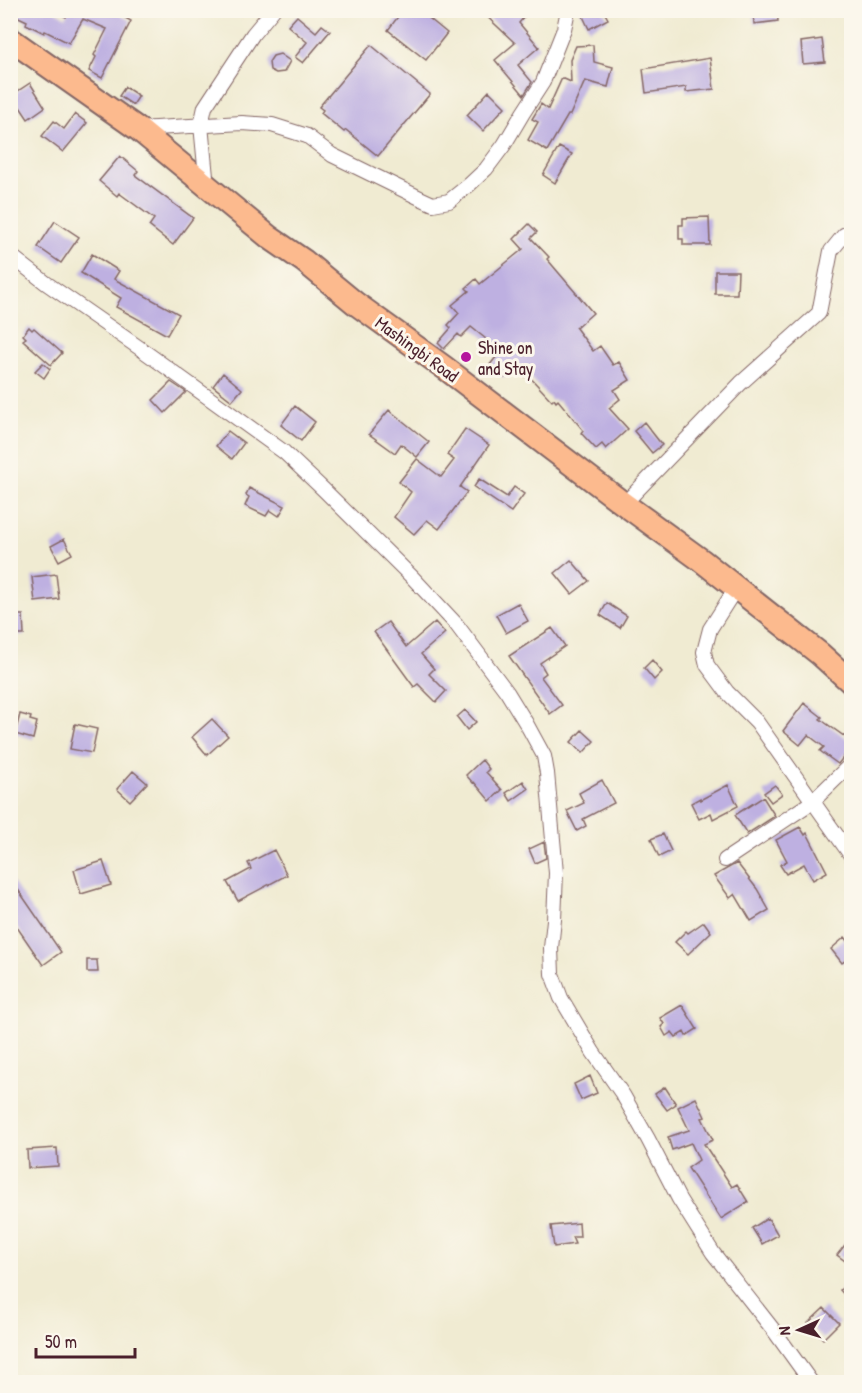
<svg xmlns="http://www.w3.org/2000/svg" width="862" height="1393" viewBox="0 0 862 1393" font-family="'Patrick Hand',sans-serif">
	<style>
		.building { fill: #beb0e1 }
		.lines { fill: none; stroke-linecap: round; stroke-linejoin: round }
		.minor-casing { stroke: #846665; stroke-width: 16 }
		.primary-casing { stroke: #846665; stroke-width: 26 }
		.minor { stroke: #fff; stroke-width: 14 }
		.primary { stroke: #fcba8e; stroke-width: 22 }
		.poi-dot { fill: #b5179e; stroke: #fbf7ec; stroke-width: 2 }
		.labels { text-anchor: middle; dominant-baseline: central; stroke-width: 6; stroke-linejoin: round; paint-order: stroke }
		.poi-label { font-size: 18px; fill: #4a1f2b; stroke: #fbf7ec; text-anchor: start }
		.street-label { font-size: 18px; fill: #4a1f2b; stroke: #fbf7ec }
	</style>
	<rect width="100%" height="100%" fill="#fbf7ec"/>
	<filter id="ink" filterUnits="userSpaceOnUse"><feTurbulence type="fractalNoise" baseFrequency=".0167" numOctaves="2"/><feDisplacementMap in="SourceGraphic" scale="12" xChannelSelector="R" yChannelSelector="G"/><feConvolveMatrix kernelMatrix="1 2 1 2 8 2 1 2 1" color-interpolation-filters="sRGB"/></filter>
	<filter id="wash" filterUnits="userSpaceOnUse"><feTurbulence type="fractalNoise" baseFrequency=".008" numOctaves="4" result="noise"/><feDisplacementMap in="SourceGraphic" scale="24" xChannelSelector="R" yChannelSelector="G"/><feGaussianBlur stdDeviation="1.35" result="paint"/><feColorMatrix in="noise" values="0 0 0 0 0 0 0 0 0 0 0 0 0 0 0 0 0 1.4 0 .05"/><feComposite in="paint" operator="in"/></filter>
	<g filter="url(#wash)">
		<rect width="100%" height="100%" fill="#f0ebd2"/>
		<g id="blocks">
			<path class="building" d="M10 10H53L66 17 68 13 63 10H111L131 21 102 78 89 71 96 57 94 55 107 29 83 19 69 43 45 31 44 33 26 24 27 21 10 13Z
				M403 10H419L447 33 426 60 388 30Z
				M480 10H517L524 17 519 23 539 47 518 65 532 82 524 95 495 60 515 43Z
				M580 10H603L608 19 589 29Z
				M753 10H777L778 21 754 24Z
				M297 16 316 32 322 25 330 31 303 63 295 57 307 42 288 26Z
				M822 39 825 62 803 64 801 42Z
				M371 45 430 94 378 156 346 130 344 132 321 113 323 110 319 107Z
				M593 45 594 62 613 67 608 87 585 81 570 115H568L547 151 528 140 538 122 532 119 541 104 548 109 562 78 571 82 570 60 576 46Z
				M280 54 290 61 284 72 276 73 270 70 269 62 273 56Z
				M710 58 714 89 686 92V87L646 93 643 69Z
				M30 83 45 107 28 119 12 95Z
				M125 87 139 96 133 105 119 96Z
				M489 91 505 107 483 131 467 115Z
				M75 114 87 123 63 152 42 136 54 121 64 129Z
				M559 147 572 154 555 183 543 175Z
				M120 156 138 171 135 175 193 218 173 245 149 226 154 219 119 193 117 196 99 181Z
				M709 217 710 245H683V239H679V225H683V218Z
				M55 221 79 237 61 263 38 247Z
				M529 224 537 232 531 238 549 257 547 259 593 313 576 328 593 351 600 346 613 365 619 362 630 380 614 390 620 399 609 408 628 429 606 449 602 444 596 449 581 433 583 430 558 400 556 402 554 399 552 401 527 374 524 377 514 366 504 378 489 366 501 351 471 327 461 337 458 334 444 349 438 343 451 328 448 325 459 313 452 305 469 291 466 288 476 279 480 284 523 249 514 239Z
				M92 254 119 271 114 279 179 314 167 335 116 307 121 298 81 273Z
				M715 271H738L737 294H715Z
				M29 327 32 330 34 328 62 353 51 365 23 340 26 338 23 335Z
				M43 363 50 369 44 378 35 371Z
				M223 373 242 389 232 401 213 386Z
				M171 382 186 392 165 413 153 400Z
				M295 406 315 422 301 441 281 425Z
				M389 410 429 442 417 457 401 444 395 453 369 434Z
				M644 422 662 445 652 453 634 431Z
				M465 429 489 445 460 487 467 492 439 529 427 520 414 534 394 517 411 492 399 482 417 459 441 477 454 460 447 455Z
				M228 431 244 443 232 459 216 446Z
				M479 479 507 497 514 487 524 494 511 512 474 487Z
				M249 488 285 506 279 516 270 510 266 516 245 506 249 497 246 495Z
				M64 539 72 554 59 561 51 546Z
				M571 560 589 581 572 594 555 573Z
				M56 574 59 599 35 602 32 577Z
				M518 603 528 621 506 633 496 615Z
				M607 603 627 616 620 628 600 615Z
				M10 615H23L24 635H10Z
				M388 622 406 647 435 622 445 633 421 654 434 669 429 674 446 691 436 702 418 684 414 687 374 632Z
				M552 628 565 646 540 663 546 673 541 677 562 705 550 714 509 656Z
				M652 660 662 672 654 680 644 668Z
				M804 703 822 717 820 719 852 742V746L838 764 820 751 824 747 808 735 800 745 783 731Z
				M465 710 476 722 467 730 457 717Z
				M20 714 31 717 30 720 37 722 33 739 15 734Z
				M212 719 228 736 207 755 192 737Z
				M75 724 97 729 92 753 70 749Z
				M582 730 594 741 583 753 571 742Z
				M482 760 489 769 486 772 502 790 490 801 474 782 473 783 466 775Z
				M133 771 147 783 130 801 117 789Z
				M602 780 614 803 583 819 586 826 577 831 567 811 584 803 579 793Z
				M523 781 528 789 511 801 506 793Z
				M728 785 738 806 713 819 711 813 699 819 691 803 700 798V800Z
				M775 785 782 794 771 802 764 793Z
				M763 797 775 816 747 834 735 815Z
				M800 827 805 835 807 833 827 872 813 880 804 864 786 874 780 865 787 861 776 840Z
				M663 834 671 851 659 857 651 839Z
				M544 842 546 858 535 863 529 849Z
				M274 850 287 875 238 901 227 882 251 869 248 863Z
				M103 861 111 885 81 894 74 870Z
				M737 863 757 889 769 910 751 921 735 894 730 898 714 876Z
				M10 878 61 952 43 965 10 917Z
				M704 922 711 932 688 954 675 942 686 931 688 933Z
				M845 937 852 946V955L842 963 831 949Z
				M87 960H97L98 972H87Z
				M682 1005 697 1029 686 1036 684 1032 676 1037 672 1032 666 1036 661 1027 664 1024 660 1018Z
				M590 1076 597 1093 581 1100 574 1084Z
				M665 1087 676 1104 667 1110 655 1094Z
				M696 1098 705 1117 702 1118 713 1140 704 1144 732 1187 737 1184 748 1202 721 1219 688 1168 699 1160 691 1143 672 1150 668 1137 689 1130 678 1107Z
				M57 1148 58 1166 28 1168 27 1150Z
				M768 1218 778 1235 762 1244 752 1228Z
				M579 1223 580 1237H572L575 1244 554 1247 551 1226Z
				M852 1236V1266L837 1255Z
				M852 1279V1303L840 1290Z
				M824 1308 839 1323 823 1339 808 1323Z"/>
		</g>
	</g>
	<g filter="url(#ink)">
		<use href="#blocks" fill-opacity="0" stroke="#846665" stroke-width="1.5"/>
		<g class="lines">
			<defs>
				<path id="minor" d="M138 129 242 123 272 125 307 136 332 155 420 198 433 204 449 201 469 185 486 169 504 145 523 113 543 82 564 29 568 10
					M207 187 201 125 205 107 253 34 273 10
					M10 255 46 283 141 349 284 452 324 490 413 578 456 624 507 692 526 723 544 756 547 773 556 873 554 920 551 948 552 974 561 998 593 1052 623 1095 648 1139 679 1199 713 1253 775 1332 811 1382
					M624 504 741 383 819 313 831 251 844 235 852 231
					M736 588 710 629 704 652 707 665 727 692 757 722 852 857
					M725 860 812 802 852 763"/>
				<path id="primary" d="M10 39 138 129 269 237 304 261 355 303 445 368 624 504 701 560 820 654 852 683"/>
			</defs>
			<use href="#minor" class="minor-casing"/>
			<use href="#primary" class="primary-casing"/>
			<use href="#minor" class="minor"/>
			<use href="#primary" class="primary"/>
		</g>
	</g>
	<circle class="poi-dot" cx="466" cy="357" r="6"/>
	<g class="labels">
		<g class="poi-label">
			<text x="478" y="347">Shine on<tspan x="478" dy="21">and Stay</tspan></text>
		</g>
		<g class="street-label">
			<text transform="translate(417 349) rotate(36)">Mashingbi Road</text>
		</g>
	</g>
	<rect width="862" height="1393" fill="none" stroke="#fbf7ec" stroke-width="36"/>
	<g transform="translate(799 1330) rotate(266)" stroke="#fbf7ec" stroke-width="4.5" paint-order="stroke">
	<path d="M0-4.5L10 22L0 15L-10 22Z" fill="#4a1f2b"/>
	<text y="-9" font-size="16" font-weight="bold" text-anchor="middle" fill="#4a1f2b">N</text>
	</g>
	<path d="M36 1348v9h99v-9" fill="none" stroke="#4a1f2b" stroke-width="3"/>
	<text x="45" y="1348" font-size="18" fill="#4a1f2b" stroke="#fbf7ec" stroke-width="4.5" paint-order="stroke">50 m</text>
</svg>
